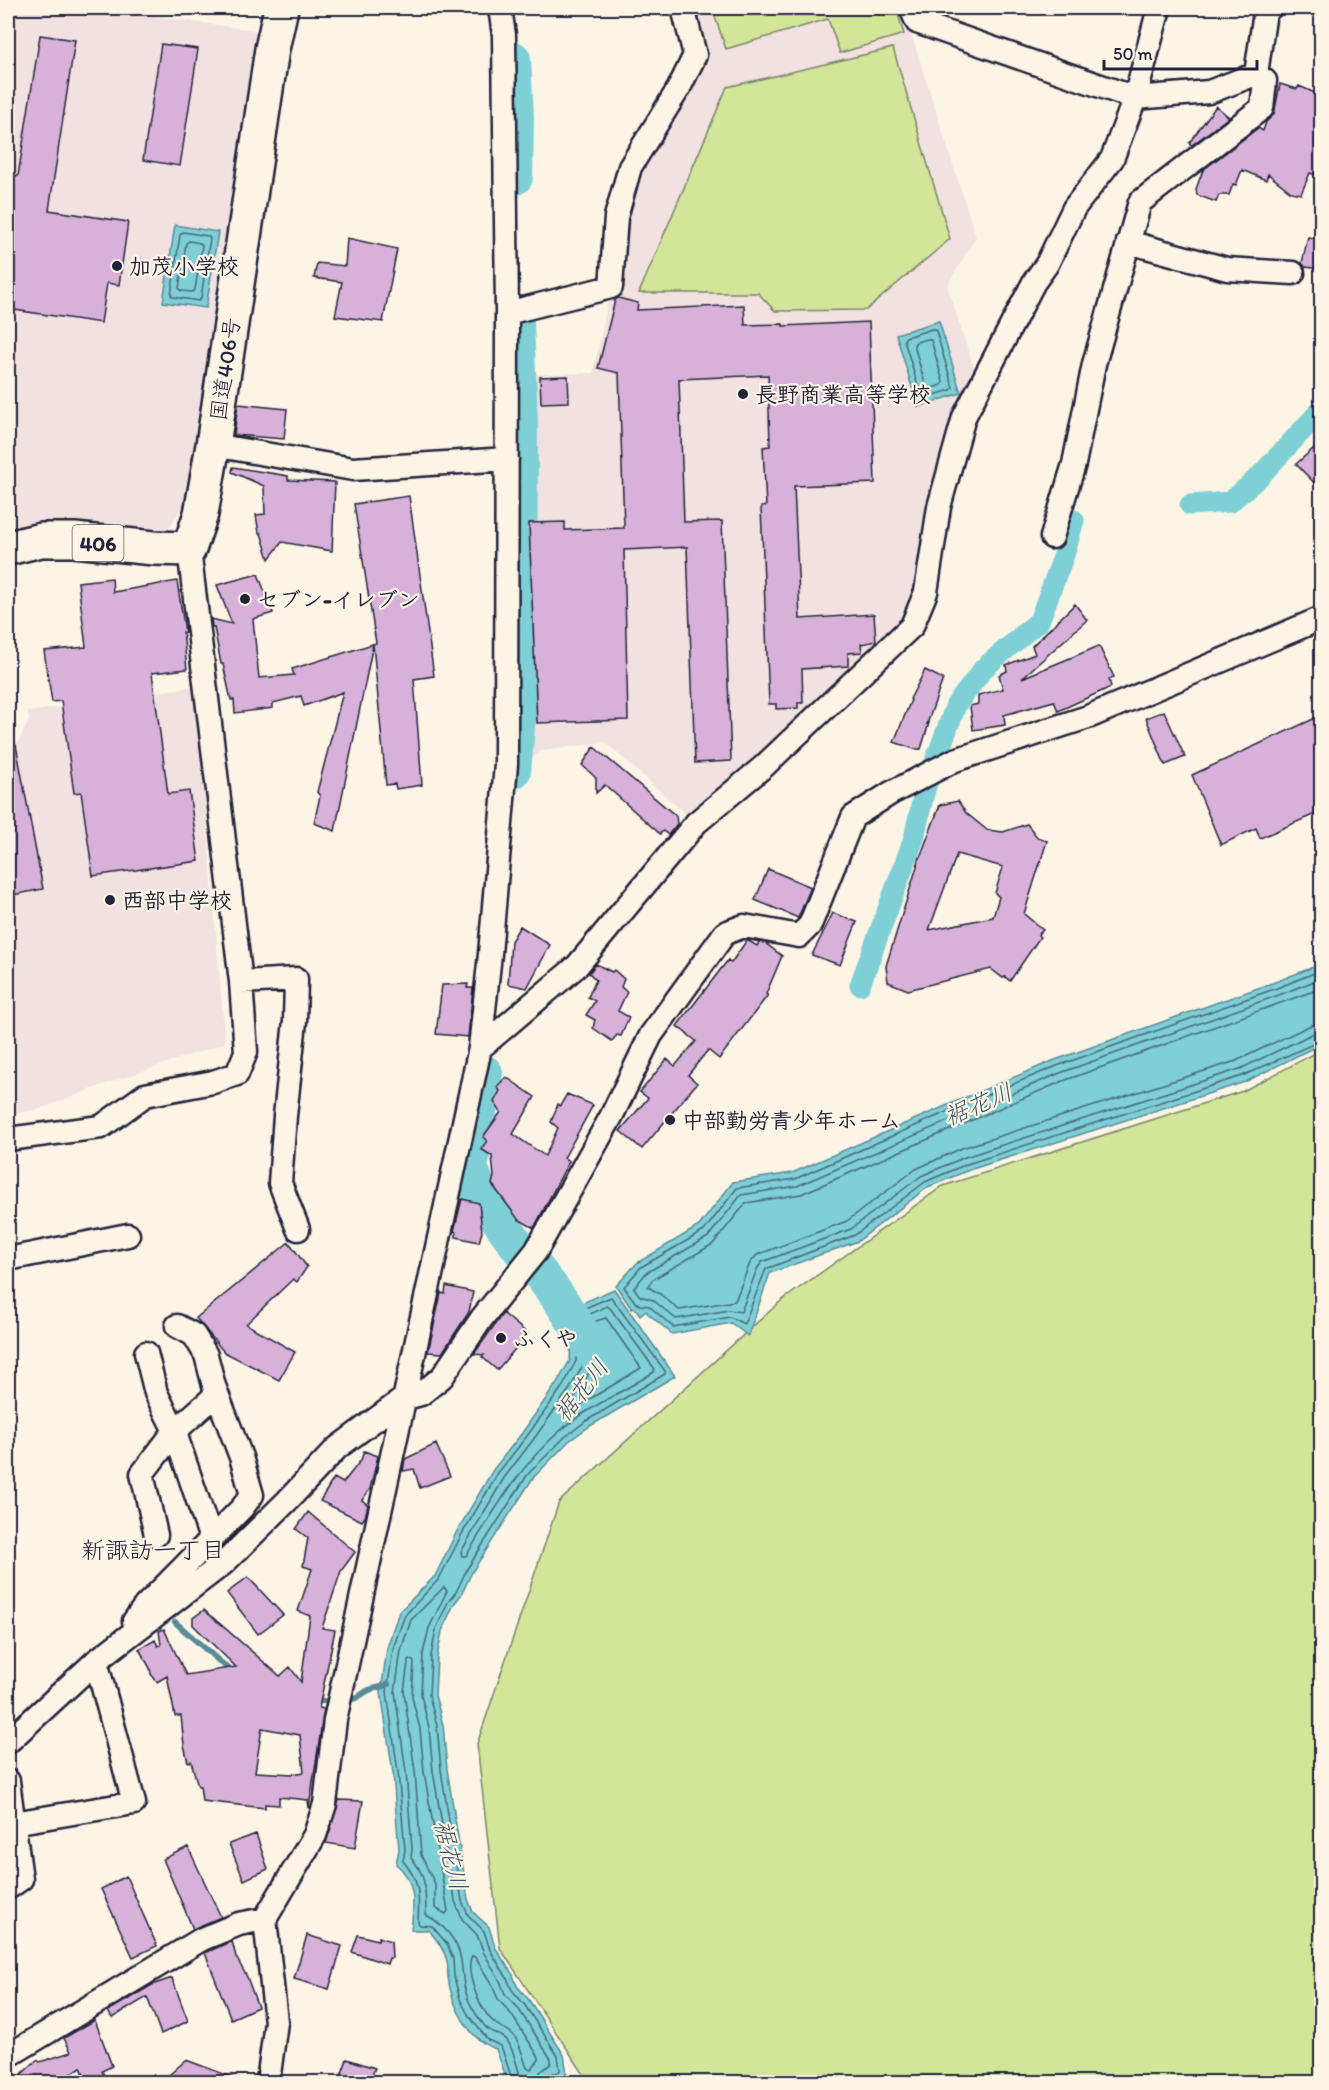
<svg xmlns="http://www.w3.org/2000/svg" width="1329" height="2090" viewBox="0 0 1329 2090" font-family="Itim,'Klee One',sans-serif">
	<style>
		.built { fill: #f1e1e1 }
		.green { fill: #d3e599; stroke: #7a846a; stroke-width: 1.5 }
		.water { fill: #7ecfd6; stroke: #598a98; stroke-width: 1.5 }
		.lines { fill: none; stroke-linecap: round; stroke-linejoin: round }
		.shore { stroke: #476779; stroke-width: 1.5 }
		.stream { stroke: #598a98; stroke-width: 6 }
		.canal { stroke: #7ecfd6; stroke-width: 21 }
		.river { stroke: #7ecfd6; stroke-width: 36 }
		.building { fill: #d7b1d9; stroke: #22223b; stroke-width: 1.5; fill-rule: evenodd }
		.minor-casing { stroke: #22223b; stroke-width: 27 }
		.highway-casing { stroke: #22223b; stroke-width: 38 }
		.minor { stroke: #fcf5e5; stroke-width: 22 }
		.highway { stroke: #fcf5e5; stroke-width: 33 }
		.poi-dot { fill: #22223b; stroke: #fcf5e5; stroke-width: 2 }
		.labels { text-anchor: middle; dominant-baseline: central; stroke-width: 4.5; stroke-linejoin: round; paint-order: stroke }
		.shield { fill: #fcf5e5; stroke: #63616e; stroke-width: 1.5 }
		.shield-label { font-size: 21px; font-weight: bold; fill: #22223b }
		.poi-label { font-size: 22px; font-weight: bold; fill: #22223b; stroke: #fcf5e5; text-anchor: start }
		.street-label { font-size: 22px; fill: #22223b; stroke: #fcf5e5 }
		.water-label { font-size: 24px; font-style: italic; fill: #3e566a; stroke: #fcf5e5 }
		.neighbourhood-label { font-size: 24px; fill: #22223b; stroke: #fcf5e5 }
	</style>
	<rect width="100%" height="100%" fill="#fcf5e5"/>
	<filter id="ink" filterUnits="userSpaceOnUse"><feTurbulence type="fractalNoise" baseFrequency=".0167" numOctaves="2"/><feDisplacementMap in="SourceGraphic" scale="12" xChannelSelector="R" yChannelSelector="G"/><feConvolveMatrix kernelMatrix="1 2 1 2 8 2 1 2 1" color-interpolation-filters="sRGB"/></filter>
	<g filter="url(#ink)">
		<path class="built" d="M8 8H94L266 32 187 500 170 526 155 533 66 521 8 534Z
			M690 8H903L976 237 947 286 975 371 920 593 886 644 697 809 690 818 605 742 542 751 522 766 524 752 522 375 593 373 609 295 621 220 636 169 699 75 702 47Z
			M196 686 225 1043 111 1082 37 1110 8 1114V758L11 757 29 720 28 712Z"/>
		<path class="green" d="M712 8H896L904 34 840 53 828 19 726 49Z
			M893 48 950 239 866 310 775 311 758 293H639L727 87Z
			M1321 1050V2082H589L500 1948 477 1744 559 1502 781 1301 943 1186 1243 1091Z"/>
		<path class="water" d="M175 225 218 232 206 308 163 302Z
			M939 321 961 393 918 407 896 334Z
			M1321 964V1044L1245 1082 969 1170 928 1187 858 1241 770 1273 748 1336 731 1323 672 1334 645 1311 640 1315 635 1308 632 1309 616 1286 637 1263 699 1226 733 1182 792 1173 957 1101 1055 1060 1275 982Z
			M614 1289 675 1376 590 1426 569 1441 533 1478 472 1572 461 1595 454 1604 442 1631 437 1657 435 1695 443 1725 447 1769 468 1899 473 1912 489 1927 495 1947 513 1975 517 1986 529 2000 564 2055 567 2074 562 2080 554 2078 549 2082H508L496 2049C469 2041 451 2004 448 1977 447 1971 449 1964 446 1958 443 1947 436 1939 429 1930H411C414 1905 417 1881 396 1864L399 1850 397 1826 393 1773 381 1692 387 1648 392 1632 399 1612 435 1576 457 1531 493 1470 522 1433 557 1383 570 1360 571 1343 568 1324 580 1304Z"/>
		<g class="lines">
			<path class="shore" d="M183 232 208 236 210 238 201 298 199 301 173 297 171 295 180 235Z
				M189 241 200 243 202 245 195 290 192 292 181 291 179 288 186 243Z
				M932 329 936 331 953 388 951 390 924 398 921 396 904 340 906 337Z
				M927 339 931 340 943 382 942 385 929 389 926 387 914 345 916 342Z
				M1322 970 1277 988 1057 1066 960 1106 795 1179 737 1188 704 1231 641 1267 624 1287 635 1302 640 1305 649 1306 673 1327 730 1317 744 1324 766 1269 855 1235 925 1182 967 1164 1242 1076 1322 1040
				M1322 978 1279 995 1060 1073 797 1186 741 1195 708 1237 646 1273 634 1288 640 1296 653 1300 676 1319 729 1310 741 1312 757 1269 762 1262 851 1229 921 1176 965 1157 1240 1069 1314 1033 1322 1032
				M1322 988 1063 1081 801 1194 746 1203 713 1244 652 1280 648 1287 660 1294 679 1310 735 1301 750 1263 757 1255 847 1221 916 1169 962 1148 1236 1061 1311 1025 1322 1023
				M607 1306 610 1308 654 1368V1372C623 1392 588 1407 560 1431 520 1465 494 1511 466 1556H462L461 1552 504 1478 533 1440 569 1390 582 1367 585 1343 583 1326 590 1314Z
				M606 1318 641 1368 570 1411 568 1407C590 1375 596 1367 592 1328L596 1321Z
				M410 1659 414 1662 412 1697 420 1729 424 1772 448 1911 446 1914 435 1908V1884L421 1855 415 1771 404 1692 408 1662Z
				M472 1956 475 1957 492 1985 498 1999 511 2014 539 2057V2060L531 2069 527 2068C523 2058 521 2046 515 2037 510 2029 502 2029 496 2024 481 2014 464 1972 472 1956Z
				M513 2082 501 2046 488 2040 469 2016 460 1999 454 1977 453 1959 447 1944 432 1926 420 1925 418 1923C419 1896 421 1882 403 1861L405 1849 398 1772 387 1692 393 1649 398 1634 405 1615 439 1579 462 1534 498 1473 527 1436 563 1386 576 1361 577 1343 574 1325 585 1308 611 1297 665 1371V1374L586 1421 565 1437 528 1474 467 1569 456 1592 448 1602 436 1629 431 1656 429 1695 437 1726 441 1770 462 1901 468 1915 484 1931 490 1950 507 1978 512 1990 524 2004 558 2056 560 2071C554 2075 545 2071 545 2082
				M521 2082C520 2074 512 2045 506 2039 498 2032 491 2035 483 2024 477 2016 470 2006 467 1996 462 1984 463 1972 461 1960 458 1940 442 1923 426 1915 425 1893 428 1876 411 1858L412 1849 406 1772 395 1692 401 1650 411 1620 444 1587 447 1591 429 1628 423 1654 421 1695 429 1728 433 1771 455 1901 462 1919 477 1935 484 1953 500 1981 505 1994 518 2008 551 2059V2064L540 2072 538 2082"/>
			<path class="stream" d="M175 1622 220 1662 234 1672
				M346 1700C359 1699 358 1696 369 1690 375 1687 381 1689 388 1684
				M313 1701H330"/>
			<path class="canal" d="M1190 505 1230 502 1259 477 1322 409
				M860 985 914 838 925 789 956 705 984 668 1039 621 1064 555 1074 520"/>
			<path class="river" d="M513 59 516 117 515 177
				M513 771 519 705 520 423 516 323
				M485 1073 470 1168 480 1193 522 1252
				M535 1267 561 1301 598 1358"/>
		</g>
		<path class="building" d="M40 35 75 40 49 210 128 222 119 285 107 283 101 323 8 309V174L18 176Z
			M161 44 198 49 180 166 143 160Z
			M1280 84 1297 89 1299 86 1322 96V177L1310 173 1301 194 1291 192 1268 174 1266 180 1242 170 1236 185 1233 184 1229 195H1219L1216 202 1197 195 1196 189 1203 170 1258 128 1263 131 1266 122 1274 114Z
			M1216 106 1229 117 1192 145 1189 143Z
			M1308 237 1322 240V269L1305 267 1302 263Z
			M347 238 397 249 383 322 335 316 342 282 314 278 317 263 345 266Z
			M618 298 638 303 637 310 744 305 745 325 783 324V326L869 322 875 483 794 486 800 619 874 614 876 641 861 644 862 652 848 653V666L802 669 803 703H798V708L776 709V704H769L761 507 766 506 763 447 770 446 768 375 679 379 684 522 722 521 731 761 695 763 687 547 624 550 628 720 537 723 529 523 565 522V530L624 528 619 373 598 368 615 300Z
			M568 376 569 402 541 403 540 377Z
			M238 404 287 409 284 439 234 435Z
			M1322 441V491L1296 464Z
			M233 467 288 476V480L335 482 332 551 282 542 269 559 261 533H259L256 515 265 514 264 486 232 472Z
			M409 496 434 676 414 679 422 785 396 789 395 784 386 785 373 644 335 831 314 823 320 796 317 792 343 692 304 706 301 696 273 703V708L235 713 234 700H231L223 664H221L214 627H212L211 619 232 624 217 585 258 574 273 613 253 619 259 678 294 675 292 669 376 643 354 504Z
			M112 578 113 592 177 581 185 632H183L187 669 152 673 168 794 189 791 199 861 93 876 81 792 74 793 61 701 52 702 44 651 86 647 78 582Z
			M1075 604 1087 620 1022 678 1099 646 1114 677 1109 679 1111 687 1058 711 1054 701 1004 715 1005 725 973 730 970 706 978 704V695L1003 689 999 675 1007 671 1006 665 1035 654 1032 646Z
			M925 670 943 679 927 724 929 723 921 749H914L894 742 911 700 910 699Z
			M1164 711 1185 757 1165 765 1146 718Z
			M1322 715V811L1260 838 1256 828 1221 845 1192 775Z
			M8 745H16L43 889 8 896Z
			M594 747 676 816 677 824 668 835 663 831 660 834 605 785 596 793V778L582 765Z
			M958 801 966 813 987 830 1003 832 1027 824 1037 837 1047 841 1024 914 1043 930 1038 935 1040 937 1010 981 1005 977 1003 978 991 969 908 990 888 982 886 966 919 860 940 805ZM957 854 1003 867 995 893 999 897 993 917 929 930Z
			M768 869 811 887 798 918 755 900Z
			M833 913 857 922 840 965 812 955Z
			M520 926 550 945 527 988 508 984 511 941Z
			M747 940 757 946 759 942 765 943 782 956 766 994 768 995 719 1059 708 1050 688 1075 697 1083 642 1149 620 1131 648 1098 640 1092 667 1059 675 1066 696 1041 677 1026 728 960 731 963Z
			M596 964 612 972 614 970 624 979 621 987 627 992 618 1011 629 1017 621 1036 617 1035 612 1041 593 1028 595 1020 586 1015 595 1001 588 997 596 980 589 973Z
			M468 984 467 988H473L468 1037 436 1034 442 985Z
			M506 1077 535 1097 513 1134 545 1156 558 1128 551 1122 558 1104 560 1106 567 1094 593 1105 564 1158 569 1161 534 1228 518 1219 492 1184 494 1177 492 1156 481 1149 487 1141 483 1137 501 1112 494 1102 500 1091 497 1087Z
			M462 1199 479 1203 482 1232 479 1242 456 1237V1232L454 1231Z
			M289 1242 307 1267 297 1282 293 1279 246 1324 295 1352 279 1380 224 1352 196 1318Z
			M446 1286 473 1292 469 1312 442 1353 428 1352 441 1293 445 1294Z
			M503 1313 528 1334 497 1370 482 1357 484 1355 474 1354Z
			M436 1444 450 1476 420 1488 414 1469 403 1471 405 1459Z
			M364 1451 378 1456 370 1489 362 1500 368 1505 365 1517 362 1521 320 1501 334 1478 343 1483 361 1460Z
			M308 1512 355 1552 341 1571 322 1628 335 1630 319 1708 324 1709 309 1808 308 1800 279 1797V1805L265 1804V1808L202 1801 200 1786H198L191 1761 188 1762 184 1745 181 1716H175L167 1676 157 1682 151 1674 150 1668 139 1649 155 1640 158 1646 161 1645 159 1631 164 1629 186 1675 236 1667 193 1625V1618L204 1610 280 1676 290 1667 301 1682 310 1616 298 1611 312 1569 303 1566 308 1538 296 1529ZM262 1728 300 1735 304 1772 292 1774 255 1772Z
			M248 1577 283 1615 258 1634 227 1593Z
			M339 1800 363 1801 355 1848 326 1843Z
			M256 1834 268 1869 244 1880 229 1844Z
			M188 1847 221 1917 193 1929 163 1859Z
			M126 1876 157 1946 133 1957 101 1889Z
			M307 1935 342 1946 329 1989 294 1979Z
			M358 1935 378 1940 379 1937 391 1941 392 1958H389L387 1964 352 1952Z
			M232 1941 236 1957 247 1977 258 2007 231 2019 205 1953Z
			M172 1978 188 2021 161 2034 147 1997 112 2018 108 2011 152 1985Z
			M95 2020 112 2066 102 2071 107 2082H87L81 2067 59 2082H13L37 2060 40 2062 71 2052 64 2038Z
			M347 2059 375 2068 369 2082H339Z
			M186 2060 243 2081 242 2082H161Z"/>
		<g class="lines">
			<defs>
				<path id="minor" d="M911 8 917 22 1135 98 1209 92 1256 74 1265 12 1270 8
					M1128 242 1227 269 1293 273
					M507 313 611 287 616 217 630 167 679 88 695 55 683 8
					M213 445 353 469 507 459
					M1052 537 1074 464 1094 364 1140 202 1262 108 1265 81 1256 74
					M241 982 296 979 295 1021 285 1116 280 1183 298 1229
					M480 1048 577 966 696 823 763 767 912 626 926 592 939 507 964 417 1034 282 1047 264 1074 208 1112 159 1135 98 1159 8
					M8 1139 101 1127 145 1095 213 1082 237 1074 246 1052 241 982 189 549
					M8 1259 128 1235
					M146 1353 156 1393 173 1427 211 1539
					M156 1535 142 1474 174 1432 217 1394
					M134 1621 145 1606 242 1508 252 1495 241 1457 214 1386 206 1355 194 1335 177 1326
					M8 1742 96 1661 224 1563 287 1501 337 1448 403 1399 421 1394 442 1377 482 1318 536 1251 611 1117 651 1035 725 933 744 926 799 936 810 925 853 817 891 793 955 760 1088 717 1322 618
					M8 1781 21 1879 8 1888
					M13 1823 134 1803 96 1661
					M8 2056 202 1939 239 1924 265 1919
					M268 2082 276 2022 265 1919 315 1835 325 1804 335 1720 480 1048 490 954 506 764 507 313 504 35 500 8"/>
				<path id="highway" d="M8 548 41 540H74L154 548 189 549 201 514 213 445 272 49 281 8"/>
			</defs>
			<use href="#minor" class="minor-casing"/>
			<use href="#highway" class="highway-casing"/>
			<use href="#minor" class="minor"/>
			<use href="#highway" class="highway"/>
		</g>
	</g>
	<g class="poi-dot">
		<circle cx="117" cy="266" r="6"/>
		<circle cx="743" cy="394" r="6"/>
		<circle cx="245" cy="599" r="6"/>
		<circle cx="110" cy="900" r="6"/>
		<circle cx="670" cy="1120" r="6"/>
		<circle cx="501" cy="1338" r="6"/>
	</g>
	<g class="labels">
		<rect class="shield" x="72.5" y="525" width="51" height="36" rx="4.5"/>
		<g class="shield-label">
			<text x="98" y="543">406</text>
		</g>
		<g class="poi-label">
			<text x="129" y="266">加茂小学校</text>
			<text x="755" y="394">長野商業高等学校</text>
			<text x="257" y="599">セブン-イレブン</text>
			<text x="122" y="900">西部中学校</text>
			<text x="682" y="1120">中部勤労青少年ホーム</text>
			<text x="513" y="1338">ふくや</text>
		</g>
		<g class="street-label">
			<text transform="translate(225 369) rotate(-82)">国道406号</text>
		</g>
		<g class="water-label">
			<text transform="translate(978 1104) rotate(-23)">裾花川</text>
			<text transform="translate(581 1390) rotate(-52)">裾花川</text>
			<text transform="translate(451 1855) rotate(76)">裾花川</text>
		</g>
		<g class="neighbourhood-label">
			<text x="153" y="1549">新諏訪一丁目</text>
		</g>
	</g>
	<rect width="1329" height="2090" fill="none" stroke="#fcf5e5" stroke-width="30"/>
	<rect x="15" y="15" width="1299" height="2060" fill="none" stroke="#22223b" stroke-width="2" filter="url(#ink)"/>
	<path d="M1104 60v9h153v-9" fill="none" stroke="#22223b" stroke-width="3"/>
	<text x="1113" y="60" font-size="18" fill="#22223b" stroke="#fcf5e5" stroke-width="4.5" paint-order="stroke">50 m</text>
</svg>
